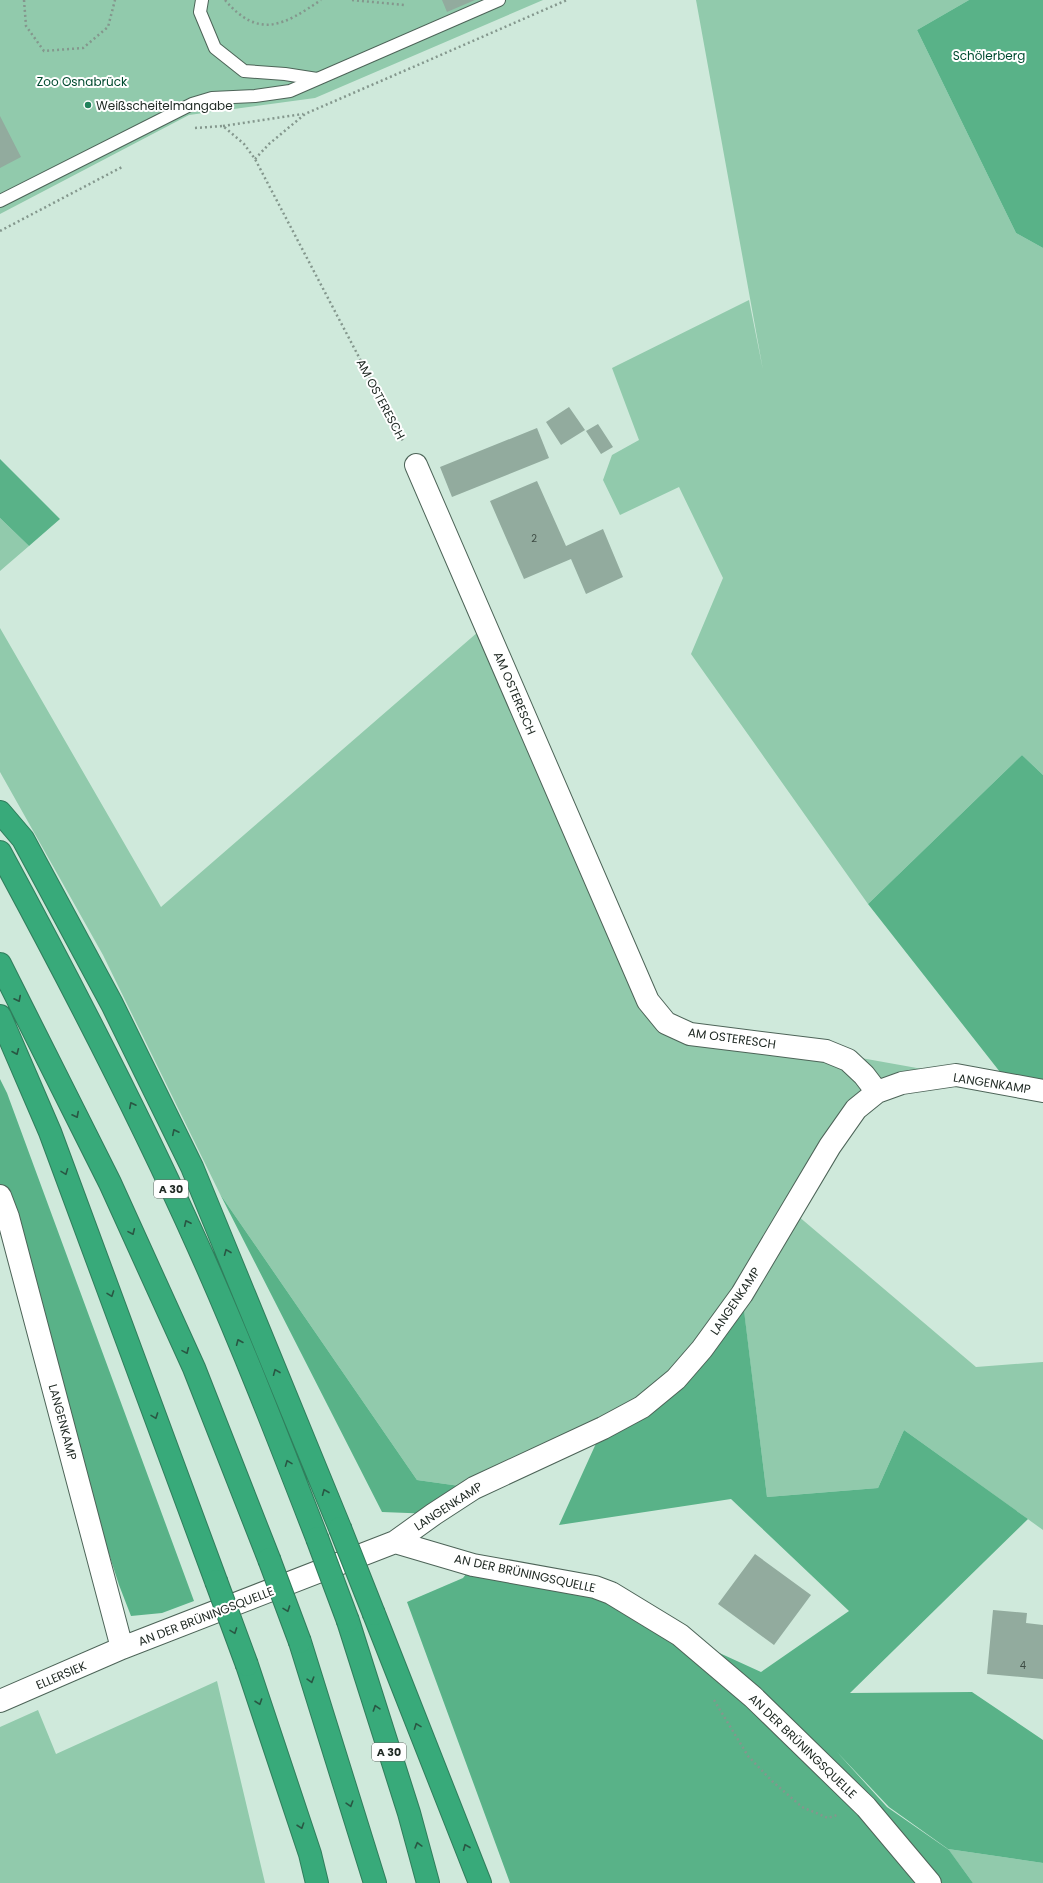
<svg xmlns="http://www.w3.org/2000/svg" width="1043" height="1883" viewBox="0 0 1043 1883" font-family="Poppins,sans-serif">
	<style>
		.green { fill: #91caac }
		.forest { fill: #59b288 }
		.building { fill: #92ab9e }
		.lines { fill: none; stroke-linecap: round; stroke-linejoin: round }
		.service-casing { stroke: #4d6458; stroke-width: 14 }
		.minor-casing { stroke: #4d6458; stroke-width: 24 }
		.motorway-casing { stroke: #307e5c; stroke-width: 24 }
		.path { stroke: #84978d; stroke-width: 2.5; stroke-dasharray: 2 3; stroke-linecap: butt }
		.service { stroke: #fff; stroke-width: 12 }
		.minor { stroke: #fff; stroke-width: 22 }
		.motorway { stroke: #38aa7a; stroke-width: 22 }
		.motorway-bridge-casing { stroke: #307e5c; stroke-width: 24; stroke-linecap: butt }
		.motorway-bridge { stroke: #38aa7a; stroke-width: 22 }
		.oneway { stroke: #295743 }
		.poi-dot { fill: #20815a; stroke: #fff; stroke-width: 1.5 }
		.labels { text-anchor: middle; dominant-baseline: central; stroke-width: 4; stroke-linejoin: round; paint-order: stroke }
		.number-label { font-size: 10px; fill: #3d4b43 }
		.shield { fill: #fff; stroke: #646b66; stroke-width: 1 }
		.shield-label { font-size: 11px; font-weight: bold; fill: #212b25 }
		.park-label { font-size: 12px; fill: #004b30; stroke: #fff }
		.poi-label { font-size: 12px; fill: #212b25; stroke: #fff; text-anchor: start }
		.street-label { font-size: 12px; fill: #212b25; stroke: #fff }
	</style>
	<rect width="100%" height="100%" fill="#cfe9db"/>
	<path class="green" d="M0 0H543L315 98 189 115 0 214Z
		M696 0H969L917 30 1016 233 1043 248V775L1022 755 868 904 691 654 723 578 679 487 620 515 603 480 612 455 639 440 612 368 749 300 763 370Z
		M0 518 29 546 0 571Z
		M486 625 666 1023 956 1075 877 1092 791 1210 976 1367 1043 1362V1530L904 1430 878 1488 767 1497 742 1295 676 1379 474 1488 417 1480 220 1194 103 955 0 772V628L161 907Z
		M217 1681 265 1883H0V1727L38 1710 56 1754Z
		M948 1849 1043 1863V1883H973Z"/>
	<path class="forest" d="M969 0H1043V248L1016 233 917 30Z
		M0 459 60 519 29 546 0 518Z
		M1022 755 1043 775V1091L1011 1086 868 904Z
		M0 1079 7 1093 194 1601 162 1613 131 1616 119 1585 41 1342 0 1196Z
		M220 1194 417 1480 474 1488 434 1514 382 1512Z
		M742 1294 767 1497 878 1488 904 1430 1028 1519 850 1693 972 1692 1043 1740V1863L948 1849 889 1807 836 1751 887 1807 949 1850 973 1883H510L407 1602 463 1578 473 1565 595 1587 680 1635 761 1672 849 1611 731 1499 559 1525 603 1428 642 1407Z"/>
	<path class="building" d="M442 0H475L447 12Z
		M0 116 21 157 0 168Z
		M569 407 585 430 561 445 546 422Z
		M598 424 613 447 601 454 586 431Z
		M537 428 549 458 452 497 440 467Z
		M537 481 566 546 603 529 623 577 586 594 571 559 524 579 490 501Z
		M755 1554 811 1595 774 1645 718 1604Z
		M993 1610 1027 1613 1026 1623 1043 1625V1679L987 1674Z"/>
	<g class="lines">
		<defs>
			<path id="service" d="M202 0 200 12 215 48 244 71 285 74 317 79
				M0 201 192 104 212 98 255 96 290 91 499 0"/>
			<path id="minor" d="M416 465 648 1001 666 1023 690 1034 826 1051 848 1060 864 1075 877 1092
				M0 1196 8 1217 122 1648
				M395 1542 473 1565 595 1587 611 1593 680 1635 753 1697 866 1807 930 1883
				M0 1701 122 1648 395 1542 434 1514 474 1488 603 1428 642 1407 676 1379 702 1349 742 1294 830 1146 856 1109 877 1092 902 1083 956 1075 1043 1091"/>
			<path id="motorway" d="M0 812 23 839 112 1004 192 1167 340 1528
				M0 852C70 981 138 1112 198 1246 241 1342 279 1440 317 1538
				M0 964 110 1183 194 1368 269 1559
				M0 1016 50 1132 216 1581
				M374 1614 480 1883
				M348 1621 409 1813 428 1883
				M300 1642 375 1883
				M247 1665 310 1854 317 1883"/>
		</defs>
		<use href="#service" class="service-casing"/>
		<use href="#minor" class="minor-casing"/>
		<use href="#motorway" class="motorway-casing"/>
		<path class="path" d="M24 0 26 26 44 51 83 48 108 27 115 0
			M225 0C259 40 284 25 321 0
			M352 0 404 5
			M223 126 303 114
			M195 128 223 126 244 144 255 159 404 443
			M255 159 269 144 305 114 567 0
			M0 231 122 167
			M714 1700 748 1756 772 1781 802 1807 828 1818 837 1815"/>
		<use href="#service" class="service"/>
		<use href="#minor" class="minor"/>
		<use href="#motorway" class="motorway"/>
		<defs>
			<path id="motorway-bridge" d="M340 1528 374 1614
				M317 1538 348 1621
				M269 1559 300 1642
				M216 1581 247 1665"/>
		</defs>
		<use href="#motorway-bridge" class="motorway-bridge-casing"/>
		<use href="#motorway-bridge" class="motorway-bridge"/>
	</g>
	<defs><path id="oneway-chevron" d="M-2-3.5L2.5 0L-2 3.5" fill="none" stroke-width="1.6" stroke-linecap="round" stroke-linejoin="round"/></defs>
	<g class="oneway">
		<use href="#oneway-chevron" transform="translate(18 999) rotate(63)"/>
		<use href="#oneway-chevron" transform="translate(16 1052) rotate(67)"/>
		<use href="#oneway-chevron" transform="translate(132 1105) rotate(-117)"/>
		<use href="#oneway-chevron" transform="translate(76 1115) rotate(63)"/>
		<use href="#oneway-chevron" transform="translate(175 1132) rotate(-116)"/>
		<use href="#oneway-chevron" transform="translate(65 1172) rotate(69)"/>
		<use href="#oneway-chevron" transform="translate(187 1223) rotate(-115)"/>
		<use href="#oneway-chevron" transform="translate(132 1232) rotate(66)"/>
		<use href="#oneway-chevron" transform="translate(227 1252) rotate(-112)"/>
		<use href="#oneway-chevron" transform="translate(111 1294) rotate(70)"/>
		<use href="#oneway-chevron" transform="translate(239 1342) rotate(-113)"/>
		<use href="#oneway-chevron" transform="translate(186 1351) rotate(66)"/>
		<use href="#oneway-chevron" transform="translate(276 1372) rotate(-112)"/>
		<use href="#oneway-chevron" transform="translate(155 1416) rotate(70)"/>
		<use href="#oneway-chevron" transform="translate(288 1463) rotate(-111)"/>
		<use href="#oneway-chevron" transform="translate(325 1492) rotate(-112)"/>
		<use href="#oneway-chevron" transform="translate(287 1609) rotate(70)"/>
		<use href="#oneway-chevron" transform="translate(234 1631) rotate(70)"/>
		<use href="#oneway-chevron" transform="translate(311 1680) rotate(73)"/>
		<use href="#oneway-chevron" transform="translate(259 1702) rotate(71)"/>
		<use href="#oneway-chevron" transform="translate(376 1708) rotate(-108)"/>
		<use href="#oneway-chevron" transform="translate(417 1726) rotate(-111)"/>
		<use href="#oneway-chevron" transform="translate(350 1804) rotate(73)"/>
		<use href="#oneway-chevron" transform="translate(301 1826) rotate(71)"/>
		<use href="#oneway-chevron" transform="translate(418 1845) rotate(-105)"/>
		<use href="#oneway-chevron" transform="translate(466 1847) rotate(-112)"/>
	</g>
	<circle class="poi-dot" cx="88" cy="105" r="4"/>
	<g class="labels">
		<g class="number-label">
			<text x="534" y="538">2</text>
			<text x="1023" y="1665">4</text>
		</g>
		<g class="shield">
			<rect x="154" y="1180" width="34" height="18" rx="3"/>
			<rect x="372" y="1743" width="34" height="18" rx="3"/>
		</g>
		<g class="shield-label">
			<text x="171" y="1189">A 30</text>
			<text x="389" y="1752">A 30</text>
		</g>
		<g class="park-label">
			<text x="989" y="55">Schölerberg</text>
			<text x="82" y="81">Zoo Osnabrück</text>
		</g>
		<g class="poi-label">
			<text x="96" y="105">Weißscheitelmangabe</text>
		</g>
		<g class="street-label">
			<text transform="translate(381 399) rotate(62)">AM OSTERESCH</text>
			<text transform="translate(515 693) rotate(67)">AM OSTERESCH</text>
			<text transform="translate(732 1038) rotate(8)">AM OSTERESCH</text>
			<text transform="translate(992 1083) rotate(9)">LANGENKAMP</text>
			<text transform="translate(735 1301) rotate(-56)">LANGENKAMP</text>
			<text transform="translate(63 1422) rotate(75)">LANGENKAMP</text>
			<text transform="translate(448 1506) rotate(-33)">LANGENKAMP</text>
			<text transform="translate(525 1573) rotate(12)">AN DER BRÜNINGSQUELLE</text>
			<text transform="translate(206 1616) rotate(-21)">AN DER BRÜNINGSQUELLE</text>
			<text transform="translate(61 1675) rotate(-23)">ELLERSIEK</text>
			<text transform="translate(803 1746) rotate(44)">AN DER BRÜNINGSQUELLE</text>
		</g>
	</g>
</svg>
